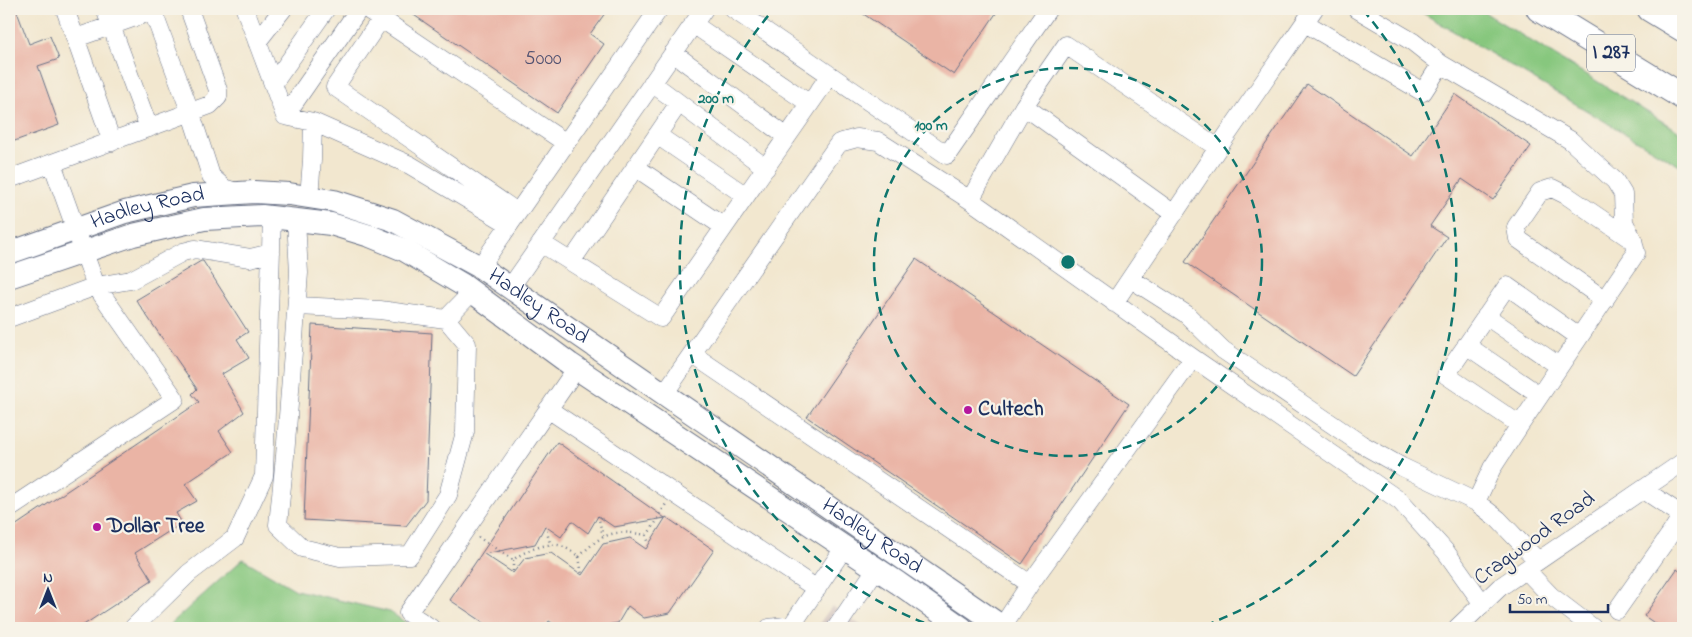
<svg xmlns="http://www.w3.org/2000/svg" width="1692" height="637" viewBox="0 0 1692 637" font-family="'Indie Flower',sans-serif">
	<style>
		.industrial { fill: #cfc0bb }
		.green { fill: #87c77e; stroke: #517b6e }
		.building { fill: #eab4a5 }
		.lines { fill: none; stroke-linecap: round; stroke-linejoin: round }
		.minor-casing { stroke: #666f86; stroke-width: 19 }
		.major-casing { stroke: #666f86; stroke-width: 24 }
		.highway-casing { stroke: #666f86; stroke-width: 27 }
		.path { stroke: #666f86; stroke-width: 2.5; stroke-dasharray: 1 4; stroke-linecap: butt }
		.minor { stroke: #fff; stroke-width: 18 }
		.major { stroke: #fff; stroke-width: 22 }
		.highway { stroke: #fff; stroke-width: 25 }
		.ring { fill: none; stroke: #0f766e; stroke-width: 2.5; stroke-dasharray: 9 6 }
		.poi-dot { fill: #b5179e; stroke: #f7f3e8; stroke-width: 2 }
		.labels { text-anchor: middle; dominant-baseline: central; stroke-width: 4.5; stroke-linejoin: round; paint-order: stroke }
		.number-label { font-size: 20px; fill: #4f5070 }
		.shield { fill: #f7f3e8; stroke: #5d6a87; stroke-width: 1 }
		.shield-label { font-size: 21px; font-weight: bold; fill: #1b2f5e }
		.street-label { font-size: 22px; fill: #1b2f5e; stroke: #f7f3e8 }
		.poi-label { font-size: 22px; font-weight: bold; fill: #1b2f5e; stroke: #f7f3e8; text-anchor: start }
		.centre { fill: #0f766e; stroke: #f7f3e8; stroke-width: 2.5 }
		.ring-label { font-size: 15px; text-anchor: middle; font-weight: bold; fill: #0f766e; stroke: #f7f3e8; stroke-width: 4.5; stroke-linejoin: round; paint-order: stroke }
	</style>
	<rect width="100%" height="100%" fill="#f7f3e8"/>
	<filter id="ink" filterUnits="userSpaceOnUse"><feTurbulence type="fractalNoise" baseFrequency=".02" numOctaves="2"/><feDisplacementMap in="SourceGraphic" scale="10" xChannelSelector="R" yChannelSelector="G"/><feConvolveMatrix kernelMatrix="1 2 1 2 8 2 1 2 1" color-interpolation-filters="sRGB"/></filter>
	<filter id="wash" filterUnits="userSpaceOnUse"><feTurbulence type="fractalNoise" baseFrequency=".0096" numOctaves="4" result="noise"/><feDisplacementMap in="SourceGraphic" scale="20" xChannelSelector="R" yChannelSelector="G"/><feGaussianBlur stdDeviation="1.12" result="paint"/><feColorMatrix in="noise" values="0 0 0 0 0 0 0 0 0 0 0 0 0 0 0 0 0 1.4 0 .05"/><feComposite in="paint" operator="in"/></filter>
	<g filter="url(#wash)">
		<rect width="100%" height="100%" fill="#f2e7cf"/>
		<path class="industrial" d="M832 606 865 628H816Z"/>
		<path class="green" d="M1416 9H1479L1683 134V168Z
			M243 559 296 590 390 612 414 628H166Z"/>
		<g id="blocks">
			<path class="building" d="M9 9H16L29 44 50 36 59 59 38 66 59 125 9 143Z
				M405 9H608L590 34 604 44 557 113Z
				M856 9H999L954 75Z
				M1307 84 1413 156 1455 94 1531 146 1493 200 1462 179 1430 226 1447 237 1353 376 1185 262Z
				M916 259 1129 404 1022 564 807 417Z
				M201 261H203L248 332 237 339 249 358 222 374 244 412 219 431 233 452 185 484 197 501 176 513 182 523 135 553 152 580 79 628H9V530L199 402 192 394 197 389 136 300Z
				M312 325 432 333 426 500 406 526 304 520Z
				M557 442 665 518 614 527 598 516 588 533 572 521 561 537 545 526 535 544 484 554 513 573 525 558 551 553 582 575 603 544 630 538 646 549 666 517 714 550 670 613 644 618 628 606 618 623 588 628H560L549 621 544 628H492L450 600Z
				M1677 569 1683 574V628H1662L1644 616Z"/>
		</g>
	</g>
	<g filter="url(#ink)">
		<use href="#blocks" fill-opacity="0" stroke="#666f86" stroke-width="1"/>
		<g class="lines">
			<defs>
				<path id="minor" d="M65 9 112 142
					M105 9 149 128
					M152 9 191 114 211 176 224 188 239 193
					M245 9 285 116 313 122 312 160 309 197
					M367 9 566 143
					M733 9 947 155 1048 9
					M1357 9 1413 42 1441 64 1570 140 1615 181 1623 194 1624 222 1633 240 1636 253 1520 425 1492 468 1476 502 1498 519 1538 561
					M381 19 335 87 517 212
					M1305 23 1423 92 1441 64
					M693 24 810 104
					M76 38 158 9
					M257 42 283 9
					M673 53 787 137
					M652 83 766 168
					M273 84 326 9
					M1024 106 1174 214
					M285 116 359 9
					M313 122 410 165 509 224
					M657 135 746 196
					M635 167 724 227
					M9 179 210 105 218 97V90L189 9
					M970 200 1024 106 1066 45 1218 148
					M296 220 299 273 285 456 278 525 302 548 340 557 410 555 448 495 465 432 467 344 446 319 380 310 297 306
					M541 243 661 318 830 75
					M571 262 679 103
					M480 267 659 9
					M1131 279 1186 314 1223 350 1361 444 1402 467 1476 502
					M510 288 704 9
					M1605 300 1518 239 1516 227 1540 192 1552 188 1566 195 1632 240
					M1114 303 1218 148 1314 9
					M1486 316 1559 366
					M9 318 96 286 131 280 183 252 195 249 250 258 271 253
					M446 319 472 292
					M1466 345 1539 395
					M692 354 1030 584
					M664 394 839 143 857 138 878 141 970 200 1193 358 1400 501 1446 552 1483 604
					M548 409 817 589
					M1520 425 1446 375 1507 286 1579 337
					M1644 490 1683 516
					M9 509 175 399 96 286 52 163
					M1526 570 1551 596 1593 628
					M1617 610 1671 533 1682 515
					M1002 627 1030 584 1193 358
					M133 628 189 573 235 538 264 476 272 217
					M431 628 408 613 576 369
					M769 628 793 625
					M790 628 844 548
					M836 628 876 569
					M1457 628 1500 587 1683 462"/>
				<g id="major">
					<path id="s1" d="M9 253 125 212 193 196 254 192 289 194 334 201 393 220 480 267 1004 628"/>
					<path d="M9 277 133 235 204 219 262 216 331 224 370 236 404 250 463 285 570 364 898 583 962 628"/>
				</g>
				<path id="highway" d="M1539 9 1683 97
					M1650 9 1683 29"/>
			</defs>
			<use href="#minor" class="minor-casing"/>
			<use href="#major" class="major-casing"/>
			<use href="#highway" class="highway-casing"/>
			<path class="path" d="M598 516 603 536
				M545 526 551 546
				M646 535 649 544
				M478 537 513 560C524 551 544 543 558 545 566 547 573 552 579 557 602 533 613 529 646 535 655 527 659 515 666 504
				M579 557 582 575
				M513 560V573"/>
			<use href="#minor" class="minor"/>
			<use href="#major" class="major"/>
			<use href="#highway" class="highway"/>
		</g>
	</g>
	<g class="ring">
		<circle cx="1068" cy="262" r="194"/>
		<path d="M938 628A388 388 0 0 1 773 10M1363 10A388 388 0 0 1 1198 628"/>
	</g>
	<g class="poi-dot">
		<circle cx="968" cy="410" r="5"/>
		<circle cx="97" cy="527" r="5"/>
	</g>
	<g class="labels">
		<g class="number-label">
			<text x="543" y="59">5000</text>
		</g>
		<rect class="shield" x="1587" y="34.5" width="48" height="37" rx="4"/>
		<g class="shield-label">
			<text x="1611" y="53">I 287</text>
		</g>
		<g class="street-label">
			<text stroke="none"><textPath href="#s1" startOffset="146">Hadley Road</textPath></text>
			<text stroke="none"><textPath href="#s1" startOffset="566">Hadley Road</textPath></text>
			<text stroke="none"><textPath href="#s1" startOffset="971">Hadley Road</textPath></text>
			<text transform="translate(1535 539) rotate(-36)">Cragwood Road</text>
		</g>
		<g class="poi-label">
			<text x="978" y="410">Cultech</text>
			<text x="107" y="527">Dollar Tree</text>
		</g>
	</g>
	<circle cx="1068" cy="262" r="8" class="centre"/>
	<g class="ring-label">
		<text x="716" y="103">200 m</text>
		<text x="931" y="130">100 m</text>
	</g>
	<rect width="1692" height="637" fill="none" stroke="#f7f3e8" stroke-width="30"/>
	<g transform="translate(48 590)" stroke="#f7f3e8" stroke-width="4" paint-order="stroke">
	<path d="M0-4L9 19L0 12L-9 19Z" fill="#1b2f5e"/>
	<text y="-8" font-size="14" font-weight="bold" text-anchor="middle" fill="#1b2f5e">N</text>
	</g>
	<path d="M1510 604v8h98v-8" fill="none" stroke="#1b2f5e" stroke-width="2.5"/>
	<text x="1517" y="604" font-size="15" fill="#1b2f5e" stroke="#f7f3e8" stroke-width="4" paint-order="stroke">50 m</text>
</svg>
